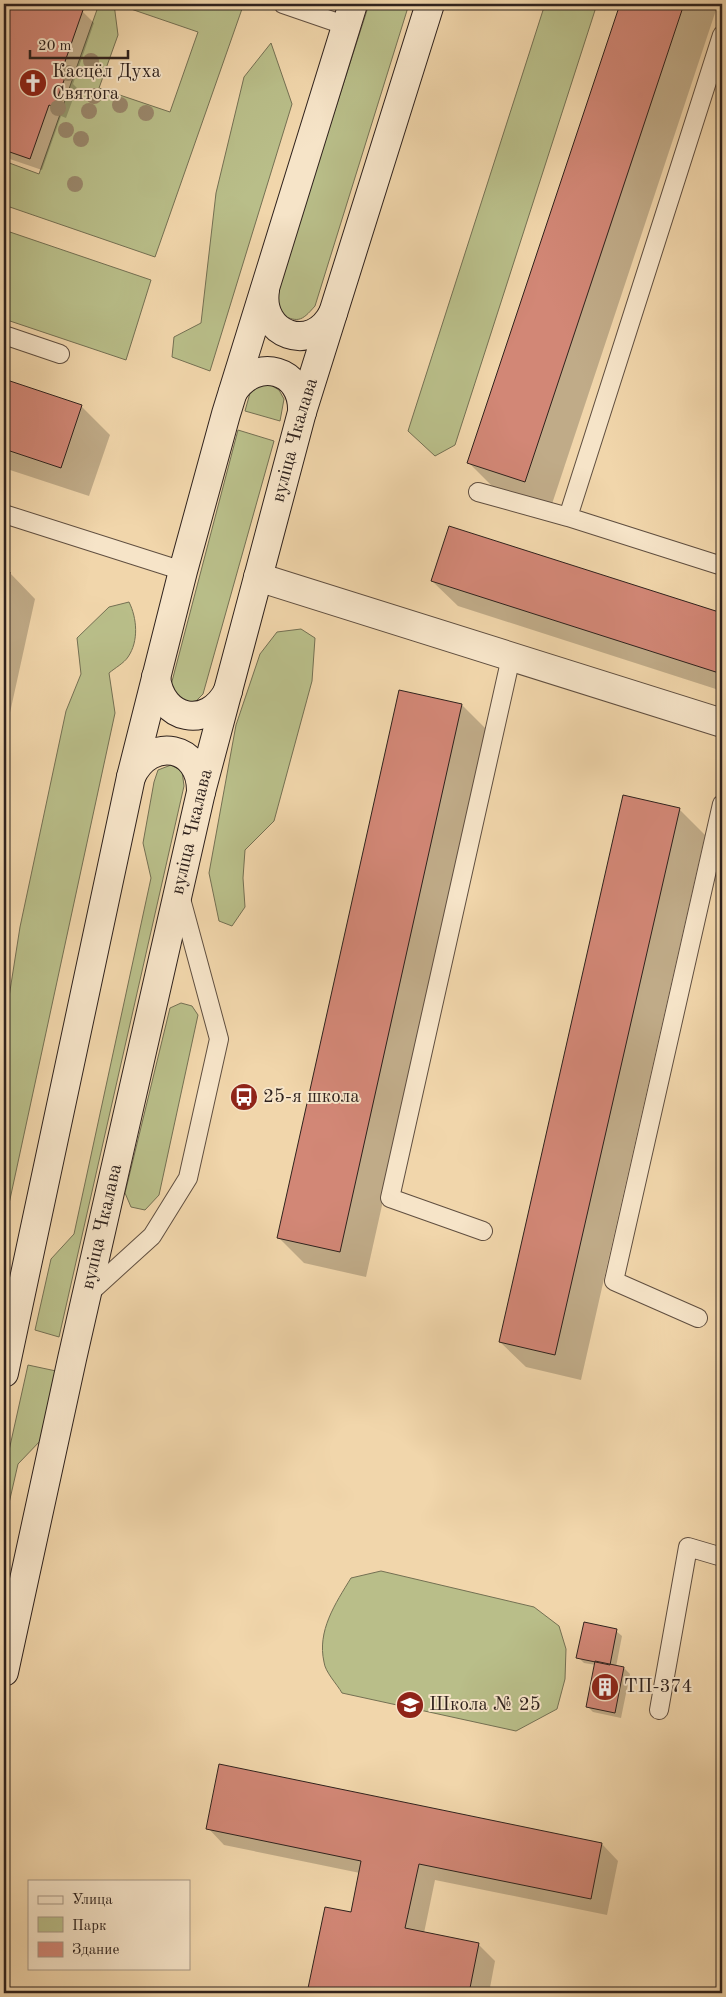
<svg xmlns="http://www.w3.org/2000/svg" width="726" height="1997" viewBox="0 0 726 1997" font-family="'Old Standard TT',serif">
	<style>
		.green { fill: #b9be89; stroke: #747053 }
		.shadow { fill: #0003 }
		.building { fill: #d28776; stroke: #2f221d }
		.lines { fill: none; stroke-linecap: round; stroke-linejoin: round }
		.service-casing { stroke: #604f40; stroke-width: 20 }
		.minor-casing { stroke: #604f40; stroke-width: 30 }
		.secondary-casing { stroke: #2f221d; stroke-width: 30 }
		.service { stroke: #f6e4c8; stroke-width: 18 }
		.minor { stroke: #f6e4c8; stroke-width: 28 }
		.secondary { stroke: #f6e4c8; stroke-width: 28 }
		.tree { fill: #9a886c }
		.labels { text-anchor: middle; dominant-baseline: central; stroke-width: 4; stroke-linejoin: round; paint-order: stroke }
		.poi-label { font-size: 19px; fill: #2f221d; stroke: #f6e4c8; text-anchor: start }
		.street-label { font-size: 19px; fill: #2f221d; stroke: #f6e4c8 }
	</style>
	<rect width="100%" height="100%" fill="#f1d6ab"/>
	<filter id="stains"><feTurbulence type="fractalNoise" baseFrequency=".004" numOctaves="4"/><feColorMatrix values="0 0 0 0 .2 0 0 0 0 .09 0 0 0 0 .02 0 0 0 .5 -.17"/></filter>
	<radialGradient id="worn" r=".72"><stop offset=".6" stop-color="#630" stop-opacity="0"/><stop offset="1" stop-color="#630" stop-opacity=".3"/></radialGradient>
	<path class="green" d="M99 4H114L118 35 99 88 170 112 198 32 128 8 127 4H237L243 6 155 257 4 205V161L39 174Z
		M369 4H409L315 306C301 322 298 323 278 313L275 297Z
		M545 4H597L455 445 435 456 408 431Z
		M271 43 292 104 210 371 172 357 174 337 201 323 216 193 244 77Z
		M4 230 151 280 126 360 4 319Z
		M269 384 279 390 284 399 280 421 245 411 250 393 257 385Z
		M238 430 274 441 203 694 193 704 184 703 170 689Z
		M129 602C137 618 139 641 128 657 124 663 115 668 109 673L115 713 4 1227V1029L20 927 66 711 81 674 77 638 109 607Z
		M301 629 315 638 312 681 274 821 245 850 243 878 245 907 232 926 219 921 209 873 236 725 260 654 277 632Z
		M171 765 182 771 184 786 59 1337 35 1330 51 1259 74 1234 151 878 143 843 154 782 158 770Z
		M181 1003 192 1006 198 1015 159 1195 145 1210 131 1207 125 1193 170 1008Z
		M28 1365 56 1371 42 1439 18 1464 4 1525V1473Z
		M381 1571 534 1607 559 1626 566 1649 565 1679 557 1709 516 1731 342 1693C337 1684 325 1672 324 1662 317 1631 335 1604 351 1578Z"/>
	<path class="shadow" d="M4 4H61L82 11 94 23 73 84 77 88 66 118 61 116 42 170 4 157Z
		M621 4H718L551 507 495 489 469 463Z
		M4 380 81 406 110 435 89 496 4 468Z
		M449 528 722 615V691L458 606 432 581Z
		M4 572 10 573 35 599 4 740Z
		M462 705 488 731 366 1277 304 1263 278 1237Z
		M679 809 705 835 581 1380 526 1367 500 1342Z
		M616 1631 622 1636 616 1667 624 1668 630 1674 621 1718 593 1712 587 1706 596 1665 584 1663 578 1657Z
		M208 1828 602 1844 618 1861 607 1915 435 1880 424 1933 478 1944 495 1961 489 1993H309L326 1908 352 1913 360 1873 224 1845Z"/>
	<path class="building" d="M4 4H65L83 10 61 73 66 75 54 107 49 105 30 159 4 150Z
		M620 4H684L525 482 467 463Z
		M4 379 82 405 61 468 4 449Z
		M449 526 722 613V674L431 581Z
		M4 570 10 572 4 601Z
		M399 690 462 704 340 1252 277 1238Z
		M623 795 680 808 555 1355 499 1342Z
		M584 1622 617 1629 610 1665 576 1658Z
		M595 1661 624 1667 615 1713 586 1707Z
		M219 1764 602 1843 591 1899 419 1864 405 1928 479 1943 469 1993H307L325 1907 351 1912 361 1861 206 1829Z"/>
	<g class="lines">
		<defs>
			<path id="service" d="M283 4 347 26
				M722 35 568 517 722 566
				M4 335 60 354
				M478 492 568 517
				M4 514 183 571
				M483 1231 390 1198 511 657
				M86 1296 152 1236 188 1178 219 1039 180 895
				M698 1318 614 1281 722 804
				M659 1710 688 1547 722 1557"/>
			<path id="minor" d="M258 577 722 723"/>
			<g id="secondary">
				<path d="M265 290C258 335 312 355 333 313"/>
				<path d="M233 392C256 356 304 369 302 412"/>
				<path d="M156 677C161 721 208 730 228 691"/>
				<path d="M131 777C150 735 202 745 201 792"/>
				<path d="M4 1373 131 777 183 571 226 414 353 4"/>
				<path id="s1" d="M4 1672 72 1359 201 792 302 412 430 4"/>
			</g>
		</defs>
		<use href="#service" class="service-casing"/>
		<use href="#minor" class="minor-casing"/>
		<use href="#secondary" class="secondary-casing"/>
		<use href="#service" class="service"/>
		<use href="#minor" class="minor"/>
		<use href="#secondary" class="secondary"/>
	</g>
	<g class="tree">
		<circle cx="91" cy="61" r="8"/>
		<circle cx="68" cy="73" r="8"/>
		<circle cx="94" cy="96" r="8"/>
		<circle cx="120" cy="105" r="8"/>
		<circle cx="58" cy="108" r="8"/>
		<circle cx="89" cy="111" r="8"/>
		<circle cx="146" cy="113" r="8"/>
		<circle cx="66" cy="130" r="8"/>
		<circle cx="81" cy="139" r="8"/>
		<circle cx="75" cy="184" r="8"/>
	</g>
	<defs>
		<symbol id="church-disc" viewBox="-11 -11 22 22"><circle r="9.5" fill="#8f2418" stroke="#f6e4c8"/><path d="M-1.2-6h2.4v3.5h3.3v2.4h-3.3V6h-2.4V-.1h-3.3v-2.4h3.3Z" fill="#fff"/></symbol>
		<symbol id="bus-disc" viewBox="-11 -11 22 22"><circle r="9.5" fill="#8f2418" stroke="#f6e4c8"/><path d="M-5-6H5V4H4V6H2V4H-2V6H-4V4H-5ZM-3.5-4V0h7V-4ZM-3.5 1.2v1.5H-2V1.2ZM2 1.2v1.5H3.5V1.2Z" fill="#fff"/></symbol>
		<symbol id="building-disc" viewBox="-11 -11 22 22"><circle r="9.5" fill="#8f2418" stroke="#f6e4c8"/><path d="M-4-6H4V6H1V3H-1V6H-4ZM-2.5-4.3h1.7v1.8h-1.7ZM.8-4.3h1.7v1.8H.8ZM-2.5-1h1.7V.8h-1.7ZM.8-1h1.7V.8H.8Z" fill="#fff"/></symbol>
		<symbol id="school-disc" viewBox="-11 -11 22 22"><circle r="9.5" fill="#8f2418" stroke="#f6e4c8"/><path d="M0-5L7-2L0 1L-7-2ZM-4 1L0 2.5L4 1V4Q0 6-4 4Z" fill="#fff"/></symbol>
	</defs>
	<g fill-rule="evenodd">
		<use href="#church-disc" x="17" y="67" width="32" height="32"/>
		<use href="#bus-disc" x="228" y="1081" width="32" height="32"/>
		<use href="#building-disc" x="589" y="1671" width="32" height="32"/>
		<use href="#school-disc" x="394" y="1689" width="32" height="32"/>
	</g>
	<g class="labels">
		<g class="poi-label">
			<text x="52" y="72">Касцёл Духа<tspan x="52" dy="22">Святога</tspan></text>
			<text x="263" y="1097">25-я школа</text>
			<text x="624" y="1687">ТП-374</text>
			<text x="429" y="1705">Школа № 25</text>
		</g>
		<g class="street-label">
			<text stroke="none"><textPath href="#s1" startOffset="1266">вуліца Чкалава</textPath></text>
			<text stroke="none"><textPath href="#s1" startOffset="861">вуліца Чкалава</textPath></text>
			<text stroke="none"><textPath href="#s1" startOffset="456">вуліца Чкалава</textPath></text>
		</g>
	</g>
	<rect width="726" height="1997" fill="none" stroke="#f1d6ab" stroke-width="20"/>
	<rect x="5" y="5" width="716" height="1987" fill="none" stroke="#2f221d" stroke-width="2.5"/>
	<rect x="10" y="10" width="706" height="1977" fill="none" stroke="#2f221d"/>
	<rect x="28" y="1880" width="162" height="90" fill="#f6e4c8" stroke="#a69684"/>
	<rect x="38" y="1896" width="25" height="8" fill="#f6e4c8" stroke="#a69684"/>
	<text x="72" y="1904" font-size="15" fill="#2f221d">Улица</text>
	<rect x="38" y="1917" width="25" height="15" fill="#b9be89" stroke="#a69684"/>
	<text x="72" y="1930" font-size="15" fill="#2f221d">Парк</text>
	<rect x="38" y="1942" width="25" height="15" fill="#d28776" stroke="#a69684"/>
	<text x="72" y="1954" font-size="15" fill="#2f221d">Здание</text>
	<path d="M30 50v8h98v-8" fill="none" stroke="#2f221d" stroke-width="2.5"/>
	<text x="38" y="50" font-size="15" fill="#2f221d" stroke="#f6e4c8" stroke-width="4" paint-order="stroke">20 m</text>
	<rect width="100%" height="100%" filter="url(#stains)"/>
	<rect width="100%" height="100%" fill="url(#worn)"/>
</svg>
